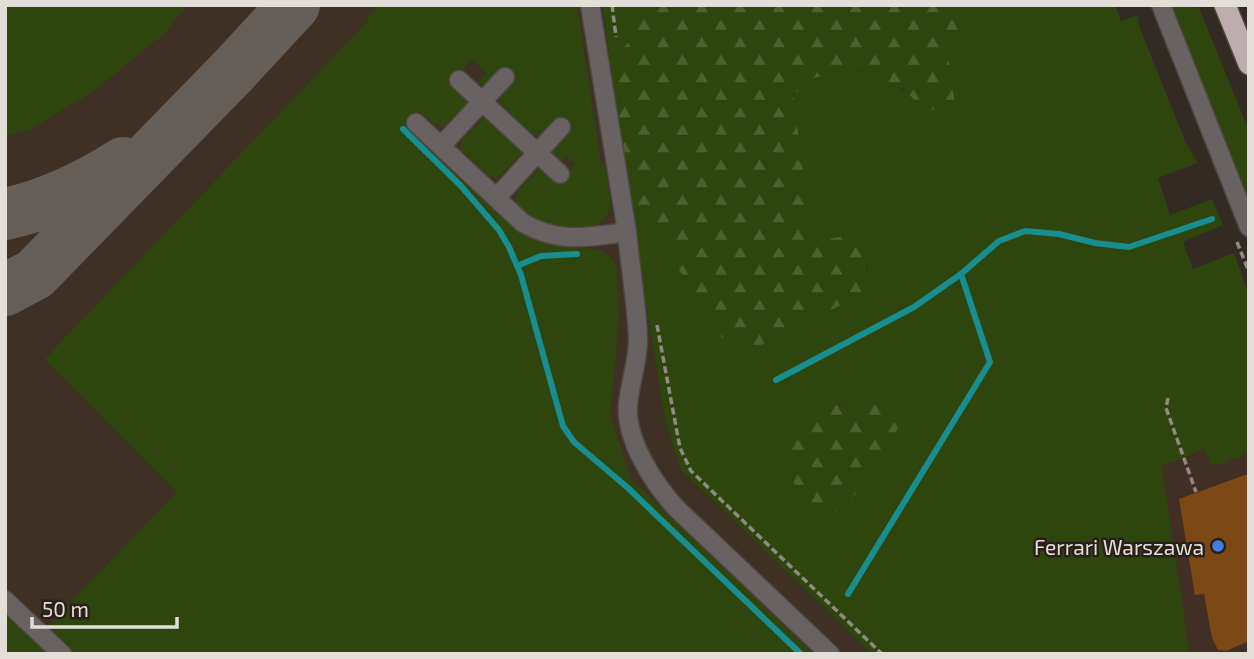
<svg xmlns="http://www.w3.org/2000/svg" width="1254" height="659" viewBox="0 0 1254 659" font-family="'Exo 2',sans-serif">
	<style>
		.commercial { fill: #412f26 }
		.built { fill: #3e3024 }
		.grass { fill: #2e460d; fill-rule: evenodd }
		.forest { fill: url(#forest-firs) }
		.lines { fill: none; stroke-linecap: round; stroke-linejoin: round }
		.stream { stroke: #198e91; stroke-width: 6 }
		.taxiway { stroke: #665e58; stroke-width: 52 }
		.building { fill: #7c4815 }
		.minor-casing { stroke: #4f4740; stroke-width: 21 }
		.highway-casing { stroke: #4f4740; stroke-width: 24 }
		.path { stroke: #908882; stroke-width: 3.5; stroke-dasharray: 7 3.5; stroke-linecap: butt }
		.minor { stroke: #696263; stroke-width: 18 }
		.highway { stroke: #bdadae; stroke-width: 21 }
		.shop-dot { fill: #3f7fe0; stroke: #29201a; stroke-width: 2.5 }
		.labels { text-anchor: middle; dominant-baseline: central; stroke-width: 5; stroke-linejoin: round; paint-order: stroke }
		.poi-label { font-size: 21px; fill: #e4ded9; stroke: #29201a; text-anchor: end }
	</style>
	<defs>
		<pattern id="forest-firs" width="22" height="20" patternUnits="userSpaceOnUse" patternTransform="scale(1.75)"><rect width="22" height="20" fill="#2e460d"/><path d="M5 1l3.5 6h-7zM16 11l3.5 6h-7z" fill="#4c6030"/></pattern>
	</defs>
	<rect width="100%" height="100%" fill="#332a23"/>
	<path class="commercial" d="M1205 448 1222 464 1249 453V654H1190L1162 466Z"/>
	<path class="built" d="M5 5H603L665 421 681 470 872 654H5Z"/>
	<path class="grass" d="M5 5H188L165 33 92 92 29 130 5 135Z
		M377 5H577L601 164 605 163 611 209C608 213 604 219 600 223 581 239 523 221 515 198L519 190 540 168 557 185 576 164 566 155 559 163 549 149 550 132 538 137 531 134 501 104 497 99 498 92 491 84 484 85 478 83 486 73 472 60 449 83 469 102 443 126 435 125 419 110 406 125 511 225 533 240 554 245 601 250 612 259 617 268 619 317 610 416 631 479 814 654H76L48 626 177 492 45 359 365 24Z
		M603 5H635C639 33 631 43 610 60Z
		M963 5H1115L1121 21 1138 15 1139 26 1186 143 1198 163 1158 178 1170 215 1212 199 1223 225 1183 242 1193 269 1234 253 1249 295V417L1246 418 1249 426V453L1222 464 1211 465 1204 449 1162 466 1190 654H872L681 470 665 421 633 220 666 233 677 267 691 289 868 272 866 259 859 246 821 241 812 236 793 95C812 79 838 62 864 72 871 75 876 81 883 83 903 90 908 87 919 106L955 103 946 44 965 27ZM896 401 901 421 845 507 839 404 867 405Z
		M1172 5H1198L1249 131V198Z
		M485 117 523 152 498 177H491L461 150V140Z
		M5 610 51 654H5Z"/>
	<path class="forest" d="M635 5H963L965 27 946 44 955 103 942 112 919 106 905 89 881 83 863 71 848 69 815 78 793 95 812 236C827 244 829 236 844 237 871 240 868 274 865 293L747 352 722 338 677 267 666 233 633 220 610 60C631 43 639 33 635 5Z
		M896 401 904 410 902 421 874 471 845 507 831 513 804 504C793 486 789 469 790 448 793 392 858 408 896 401Z"/>
	<g class="lines">
		<path class="stream" d="M403 129 461 186 499 230 509 247 521 275 563 426 574 442 628 488 801 654
			M517 266 541 256 577 254
			M776 380 914 307 961 274 999 241 1025 231 1059 234 1095 243 1129 247 1212 219
			M848 594 990 362 961 274"/>
		<path class="taxiway" d="M5 214C44 206 90 185 123 163
			M5 290 35 274 233 71 294 5"/>
	</g>
	<path class="building" d="M1245 475H1249V641L1226 651 1218 650 1212 638 1204 594 1195 595 1179 499Z"/>
	<g class="lines">
		<defs>
			<path id="minor" d="M590 5 627 232
				M1161 5 1249 227
				M459 80 560 174
				M416 123 523 223C560 244 587 237 627 232 630 267 637 304 638 340 638 361 630 383 628 404 625 440 654 484 677 509L830 654
				M441 146 505 77
				M496 198 561 127
				M5 600 62 654"/>
			<path id="highway" d="M1225 5 1249 64"/>
		</defs>
		<use href="#minor" class="minor-casing"/>
		<use href="#highway" class="highway-casing"/>
		<path class="path" d="M612 5 616 37
			M1237 242 1249 272
			M657 325 680 448 691 471 882 654
			M1168 398 1166 408 1196 492"/>
		<use href="#minor" class="minor"/>
		<use href="#highway" class="highway"/>
	</g>
	<circle class="shop-dot" cx="1218" cy="546" r="7"/>
	<g class="labels">
		<g class="poi-label">
			<text x="1204" y="546">Ferrari Warszawa</text>
		</g>
	</g>
	<rect width="1254" height="659" fill="none" stroke="#e4ded9" stroke-width="14"/>
	<path d="M32 617v10h145v-10" fill="none" stroke="#e4ded9" stroke-width="3.5"/>
	<text x="42" y="617" font-size="21" fill="#e4ded9" stroke="#29201a" stroke-width="5" paint-order="stroke">50 m</text>
</svg>
